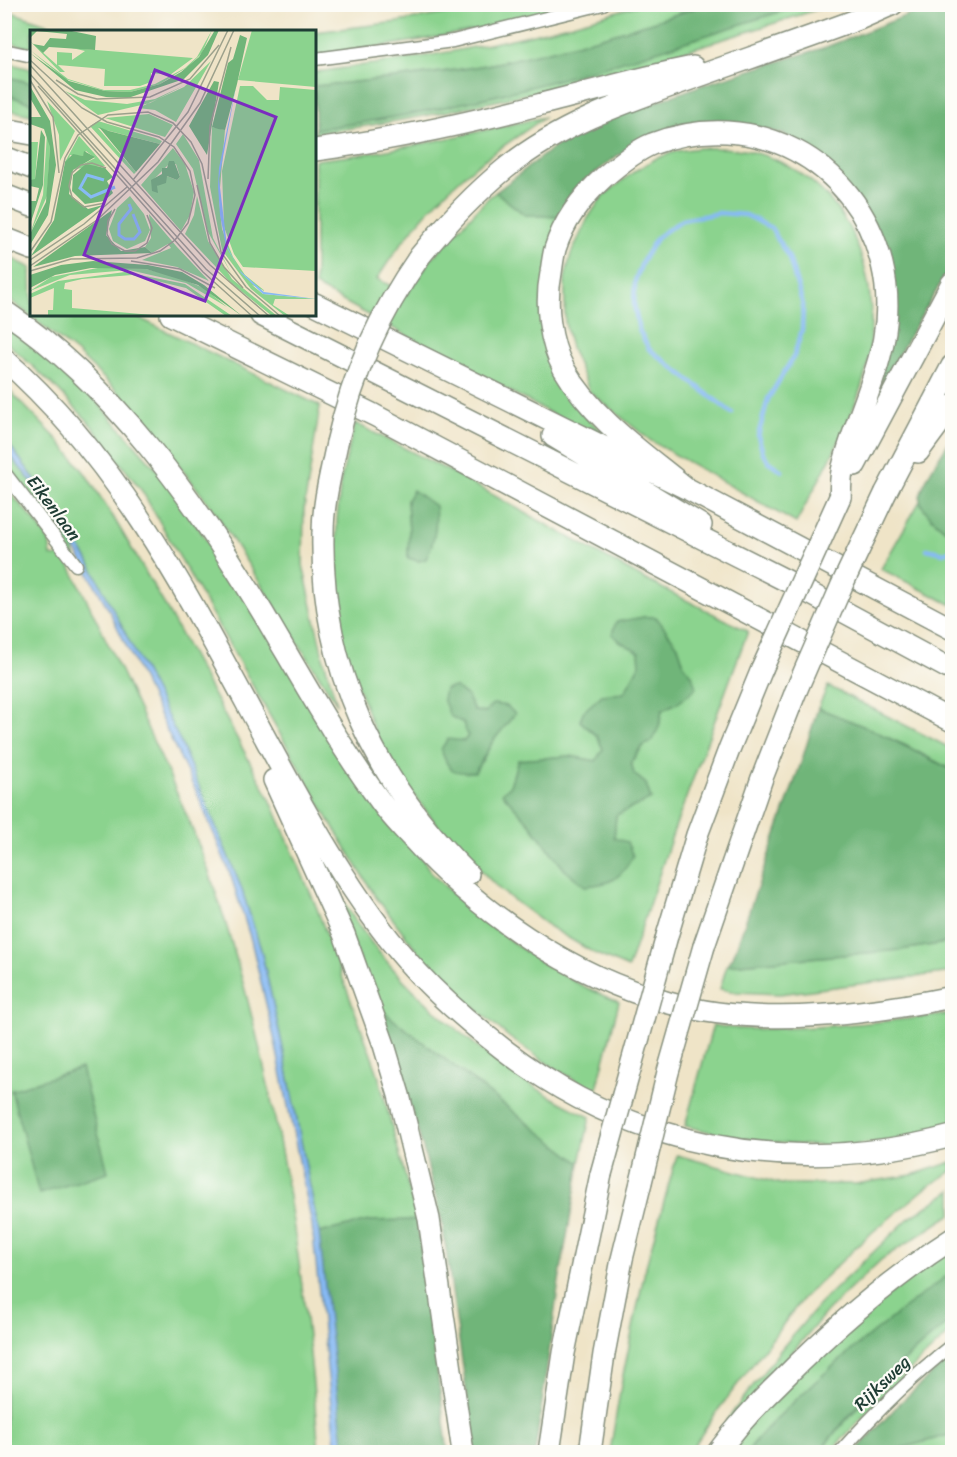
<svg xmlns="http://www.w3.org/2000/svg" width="957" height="1457" viewBox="0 0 957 1457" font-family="Sriracha,sans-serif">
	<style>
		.green { fill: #8bd38e; stroke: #558861; stroke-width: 1.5; fill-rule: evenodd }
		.forest { fill: #70b579; stroke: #487956; stroke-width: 1.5 }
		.water { fill: #87baf4; stroke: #537c94; stroke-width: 1.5 }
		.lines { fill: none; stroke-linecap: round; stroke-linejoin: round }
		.stream { stroke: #87baf4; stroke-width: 4.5 }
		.minor-casing { stroke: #87907e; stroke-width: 15 }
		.motorway-casing { stroke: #87907e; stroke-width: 24 }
		.minor { stroke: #fff; stroke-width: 12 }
		.motorway { stroke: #fff; stroke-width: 21 }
		.motorway-bridge-casing { stroke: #87907e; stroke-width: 24; stroke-linecap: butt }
		.motorway-bridge { stroke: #fff; stroke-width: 21 }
		.labels { text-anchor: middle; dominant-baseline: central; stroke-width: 4.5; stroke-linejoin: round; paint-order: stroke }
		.street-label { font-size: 18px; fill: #1f3d34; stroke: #fdfcf7 }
		.inset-river { fill: none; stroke: #87baf4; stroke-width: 3 }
		.inset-road { fill: none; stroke: #9ca18c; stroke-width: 1.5 }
		.view { fill: #7b2cbf; fill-opacity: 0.15; stroke: #7b2cbf; stroke-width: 3 }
		.inset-edge { fill: none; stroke: #1f3d34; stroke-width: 3 }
	</style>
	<rect width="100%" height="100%" fill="#fdfcf7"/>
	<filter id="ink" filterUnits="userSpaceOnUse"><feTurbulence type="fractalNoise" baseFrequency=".0167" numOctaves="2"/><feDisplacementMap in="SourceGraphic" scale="12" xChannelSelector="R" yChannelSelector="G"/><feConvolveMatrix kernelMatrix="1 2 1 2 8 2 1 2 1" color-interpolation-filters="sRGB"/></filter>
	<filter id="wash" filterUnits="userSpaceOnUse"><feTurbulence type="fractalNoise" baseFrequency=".008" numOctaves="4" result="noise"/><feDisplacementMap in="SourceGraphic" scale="24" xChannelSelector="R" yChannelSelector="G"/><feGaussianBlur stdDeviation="1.35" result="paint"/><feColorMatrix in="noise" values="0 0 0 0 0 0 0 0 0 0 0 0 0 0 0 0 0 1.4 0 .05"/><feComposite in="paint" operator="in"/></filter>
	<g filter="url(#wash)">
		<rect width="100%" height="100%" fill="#efe4c7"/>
		<path class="green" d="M495 5H584C496 28 406 44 315 56V32L398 22Z
			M638 5H704C637 28 567 49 497 63 437 74 376 80 315 86V72C335 70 354 66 374 64 463 52 552 32 638 5Z
			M800 5H831C663 60 491 111 315 133V129C482 108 641 57 800 5Z
			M5 10 55 27 86 31 32 32 31 48 5 41Z
			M4 62 31 69V83L5 76Z
			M4 94 31 103V115L5 109Z
			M545 117C523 133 499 148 477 165 437 197 404 236 377 279L407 294 430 260 487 199 496 192 525 215 559 217 557 376C574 409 588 420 616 443L563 420 315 286V160C393 153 469 133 545 117Z
			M699 148C715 148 733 147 749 151 828 170 870 239 871 317 871 335 871 353 866 371 852 424 821 475 796 523L651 441 590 392 571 348 565 323V278L571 254 588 218 602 197 636 170 655 159 677 151Z
			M5 255 31 268 32 315H133L320 406 304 509 303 565 323 657 337 704 215 512 143 418 114 388 77 353 5 296Z
			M4 321 75 377 167 481 433 875C487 927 549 975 619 1002L596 1092 553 1067 510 1038 468 1002 419 953 375 896 329 820 142 491 87 420 54 386 5 341Z
			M4 385 59 441 85 473 115 520 163 602 270 799 316 906 377 1071 417 1220 369 1221 319 1233 282 1044 261 950 241 887 179 739 88 560 48 497 5 439Z
			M355 423 459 476 648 581 748 631 673 833 628 968 594 953 550 927 500 890 438 826 384 757 341 641 336 557 337 519 341 479ZM407 500 419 561 408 558 409 531ZM644 617H656L678 646 684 665 692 675 679 702 662 710 659 727 631 762 634 774 646 784 651 799 616 815 614 838 565 870 530 824 503 793 510 786 518 760 570 756 596 761 603 749 597 736 580 721 602 695 624 693 640 664 639 651 621 642 612 634 616 623ZM468 697 474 711 485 712 507 722 493 741 482 761 464 741 468 736 463 723Z
			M4 449 31 481 72 543 76 561 5 466Z
			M4 486 35 521 49 541 51 556 56 557 59 555 68 562C97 620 124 677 151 736 173 783 194 829 211 878 274 1062 304 1259 319 1452H5Z
			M920 501 931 518 952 535V605L881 569Z
			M828 686 952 749V770L905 745 818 708Z
			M324 866C335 887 346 907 359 926 410 999 509 1080 590 1117L580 1163 377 1007Z
			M952 942V972L780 994 735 992 720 989 727 965 900 950Z
			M952 1014V1126C929 1131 905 1139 881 1142 815 1151 748 1142 685 1126L713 1025C740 1031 768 1029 796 1028 848 1026 900 1020 952 1014Z
			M677 1155 781 1184H855L912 1175 952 1162V1171L926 1188 869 1235 803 1298 715 1414 690 1452H610L621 1385 645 1270Z
			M952 1190V1214L882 1259 828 1310 731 1425 726 1421 782 1348 823 1300 908 1219Z
			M952 1247V1272C899 1312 846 1352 798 1398 780 1415 762 1432 747 1452H724L837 1333Z
			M952 1320V1331L883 1395 830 1452H819C859 1404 902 1359 952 1320Z
			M952 1434V1452H888Z"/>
		<path class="forest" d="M704 5H800C641 57 482 109 315 129V86C375 80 437 75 497 63 567 48 637 28 704 5Z
			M933 5H952V264L881 384 885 270 827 161 784 134 750 126 618 155 574 190 559 217 525 215 496 192 554 147 590 126 705 84 826 47Z
			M4 76 31 83V103L5 94Z
			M952 437V535C942 526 924 515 920 500 918 487 945 449 952 437Z
			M413 490 435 506C437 526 435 540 426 559L419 561 408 558 409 531 407 500Z
			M644 617H656L678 646 684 665 692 675 696 688 679 702 662 710 659 727 651 742 641 747 631 762 634 774 646 784 651 799 616 815 614 838 627 842 633 856C620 880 611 884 585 886L565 870 530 824 502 793 510 786 518 760 570 756 596 761 603 749 597 736 580 721 583 712 602 695 624 693 640 664 639 652 621 642 612 634 616 622Z
			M455 687 468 697 474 711 485 712 493 704 507 706 515 714 493 741 475 772C452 774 448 771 441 749L448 739 464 741 468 736 463 723 450 716 443 699 445 689Z
			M818 708 873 730 952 770V942L900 950 727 965 733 957 802 760Z
			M377 1007 580 1163 559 1281 535 1452H475L442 1221 423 1148 391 1045Z
			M81 1068 108 1172 39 1194 11 1090Z
			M417 1220 448 1452H344L319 1233 369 1221Z
			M952 1272V1320C903 1358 857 1403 819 1452H747C762 1432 780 1415 798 1398 846 1352 899 1312 952 1272Z
			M944 1363 952 1364V1434L888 1452H855L900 1403Z"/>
		<path class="water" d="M5 439 47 496 88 560 179 739 241 887 261 950 282 1044 319 1233 344 1452H336L312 1225 276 1046 251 940 231 876 197 793 110 612 72 543 31 481 5 449Z"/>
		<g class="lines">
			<path class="stream" d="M732 413 649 349 639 330 634 305 635 281 643 260 657 237 682 220 719 213 746 215 771 228 789 258 803 305 802 330 794 356 768 399 758 436 763 453 769 462 782 471
				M927 549 944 553 952 550"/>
		</g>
	</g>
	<g filter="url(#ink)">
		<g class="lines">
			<defs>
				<path id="minor" d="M4 50 32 56
					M315 59 453 41 603 4
					M4 472 76 565
					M840 1452C875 1413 911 1377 952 1345"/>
				<path id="motorway" d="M4 129 32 134
					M315 150C390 140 465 124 538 105 590 92 641 77 693 67
					M4 157 32 168
					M4 195 32 206
					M4 238 32 249
					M420 256C446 224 474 194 506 168 558 126 620 104 682 82 741 61 800 41 859 19L893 4
					M315 304 686 488 952 629
					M4 311C115 386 195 500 263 613 301 677 337 743 381 802 389 814 400 825 410 836 479 913 568 975 669 1003 757 1028 864 1015 952 997
					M171 315 374 415 952 721
					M261 315 787 581 952 670
					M4 359C130 469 202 623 281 767 319 837 364 915 418 973 444 1001 472 1025 503 1049 553 1087 602 1114 662 1132 756 1162 857 1161 952 1136
					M553 436 701 525
					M337 443C331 473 323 502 323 533 320 666 375 782 468 874
					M918 452 952 406
					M855 465 952 283
					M686 488C642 452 593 419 564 369 549 342 545 303 551 273 552 265 553 257 555 249 564 220 582 197 604 177 618 165 635 151 652 144 753 106 856 159 882 264 901 342 861 397 843 467 840 477 841 487 840 497
					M886 492 952 366
					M274 780 344 934 384 1045 399 1095 429 1219 463 1452
					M667 936 697 835 730 747 762 669
					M704 946 762 778 796 691
					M549 1452 564 1353 601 1174
					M590 1452 604 1354 622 1259 641 1182
					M718 1452C737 1426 759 1402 782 1380 834 1327 890 1279 952 1239"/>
			</defs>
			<use href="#minor" class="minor-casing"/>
			<use href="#motorway" class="motorway-casing"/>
			<use href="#minor" class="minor"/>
			<use href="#motorway" class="motorway"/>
			<defs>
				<path id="motorway-bridge" d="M337 443C353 373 379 315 420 256
					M762 669 840 497
					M796 691 842 585 886 492
					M601 1174 667 936
					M641 1182 668 1072 704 946"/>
			</defs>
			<use href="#motorway-bridge" class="motorway-bridge-casing"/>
			<use href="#motorway-bridge" class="motorway-bridge"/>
		</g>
	</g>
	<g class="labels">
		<g class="street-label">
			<text transform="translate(54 508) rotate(53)">Eikenlaan</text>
			<text transform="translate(882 1383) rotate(-44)">Rijksweg</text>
		</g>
	</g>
	<g transform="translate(30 30)">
		<rect width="286" height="286" fill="#efe4c7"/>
		<path d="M182 0 172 23 159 36 130 54 100 62 75 61 35 49 0 20 38 49 74 60H100L125 54 155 38 167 27ZM222 0H286V57L208 50ZM0 11 27 35V22L42 23V30L55 21 42 18 163 28 140 45 121 43V52L110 56H74L75 39 28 35 35 42H30ZM181 31 146 92 125 80 108 78 154 57ZM153 56 120 73 68 85 35 61 55 70 97 74 125 69ZM210 56H223L237 70H249L250 57 286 60V241L213 237 204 224 194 197 192 141ZM17 71 45 101 30 131 29 105ZM119 84 143 95 135 107 75 88ZM68 91 125 108 132 111 130 114 68 98 106 142 104 144 60 96ZM182 97 195 100 189 169 192 199 203 227 215 245 235 261 222 255 233 264 286 269H245L243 275 260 286H255L221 259 192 220 180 157ZM17 104 19 105 20 117 17 166 0 204 13 165ZM153 104 169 130 183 208 202 245 178 202 163 139 146 114ZM49 106 64 123 75 136 44 139 65 128 56 121 53 126 40 125 38 134 35 132ZM0 112H8L5 150H0ZM143 118 155 134 164 162 160 185 151 201 111 155ZM146 134 150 147 147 150 137 146 122 161 124 149 138 135ZM100 166 114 184 120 200 115 211 97 219 83 211 79 199 87 178ZM167 166 178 211 202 249 247 286H242L201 253 155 204 164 185ZM119 184 147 217 179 251 147 237 112 230 141 218 138 214 122 223 115 217 121 208ZM73 237 116 239 147 247 174 258 197 277 156 253 99 240 40 245 0 261 21 247ZM95 242 155 254 202 286H196L156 258 102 245 52 249 35 253 34 259 42 260V278L134 286H18V280H23L24 258 0 268V264L28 251Z" fill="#8bd38e" fill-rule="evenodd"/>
		<path d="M0 0H37L66 6 65 20 19 17 13 23 3 14 14 16 20 8 36 9 37 4 7 1 0 8ZM185 0H189L178 25 154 49 98 68 76 67 45 60 0 23 39 51 75 61 100 62 130 54 151 42 169 27ZM210 5 217 8 207 54 195 100 188 99 182 97 198 33 203 29ZM184 51 189 52 177 125 159 96ZM0 56 20 91 26 135 18 185 0 215V204L16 172 20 117 14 99 0 94V87H11L0 68ZM69 97 79 101 130 114 106 142ZM11 100 15 107 13 155 0 195V171H6L9 158 0 156V150L5 149ZM54 121 65 127 43 140 39 164 58 179 73 175 1 226 24 190 35 132 43 124 53 126ZM144 131 150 147 147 150 137 146 136 153 127 156 128 163 122 161 121 150 132 144V138H137L139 131ZM56 134 75 138 83 147 77 151 83 163 74 171 55 174 42 161 43 145ZM82 180 76 205 91 221 115 217 122 223 45 226 3 237ZM63 231 118 235 152 242 174 255 212 286 168 255 116 239 61 238 25 245 0 258V245L31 235Z" fill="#70b579"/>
		<path d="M206 56 189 149 197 216 209 240 234 262 286 269 233 264 211 243 196 216 190 185 188 156 189 138Z" fill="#87baf4"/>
		<path class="inset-river" d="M74 150 57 145 50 158 61 167 85 157M99 174 101 179 89 194V205L95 209H104L110 202 103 184"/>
		<path class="inset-road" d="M0 30 52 78 77 92 129 107 144 117 160 141 165 165 158 193 145 210 130 221 107 228 41 229 0 241M0 35 180 235 239 286M0 44 176 239 230 286M0 50 23 87 29 143M26 50 48 64 67 69 120 67 160 49 189 15M8 56 173 242 222 286M178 149 180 96 201 17M103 150 158 82 198 0M167 155 180 213 194 237 213 258M75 173 54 177 42 167 39 156 42 143 51 135 62 133 76 138M85 179 78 191 77 204 82 214 95 221H105L117 213 122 198 117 185M0 222 21 192 35 128 48 105 78 85 118 82 143 93 161 112 172 134 191 222 216 257 250 286M0 230 54 194 97 157M101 231 150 239 185 258M0 236 67 190 128 132 170 73 204 0"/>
		<path class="view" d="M125 40 246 87 175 271 54 225Z"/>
		<rect width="286" height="286" class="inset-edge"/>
	</g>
	<rect width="957" height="1457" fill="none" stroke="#fdfcf7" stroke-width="24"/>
</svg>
